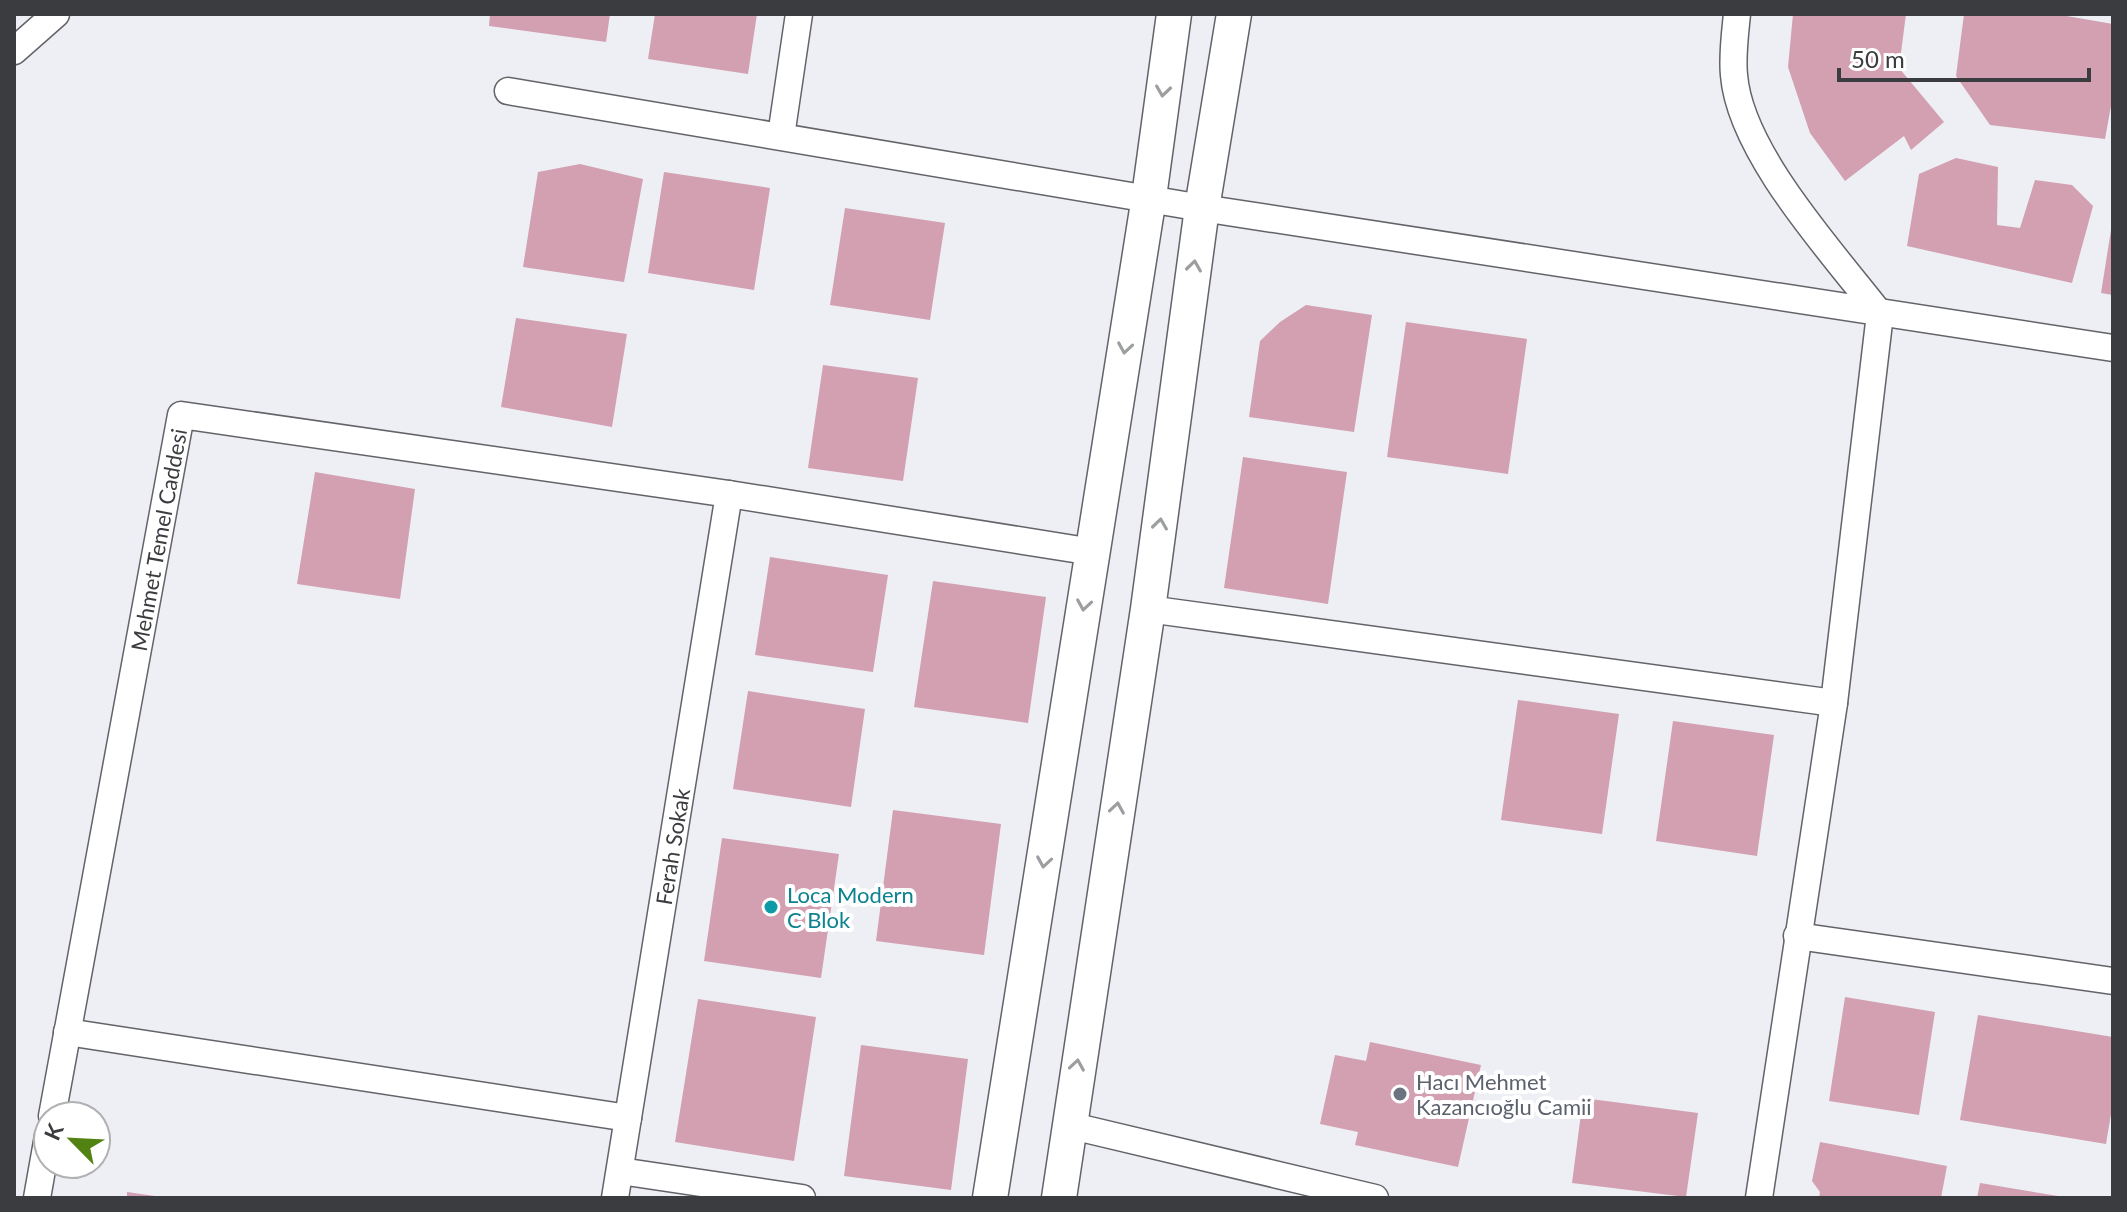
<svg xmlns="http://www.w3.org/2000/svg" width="2127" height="1212" viewBox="0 0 2127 1212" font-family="Lato,sans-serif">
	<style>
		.building { fill: #d2a0b0 }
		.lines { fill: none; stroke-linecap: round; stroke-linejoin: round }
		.minor-casing { stroke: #636369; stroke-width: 29 }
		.tertiary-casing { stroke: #636369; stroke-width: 37 }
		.minor { stroke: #fff; stroke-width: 26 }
		.tertiary { stroke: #fff; stroke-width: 34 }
		.oneway { stroke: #9d9e9f }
		.culture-dot { fill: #0f9aa8; stroke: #fff; stroke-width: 3 }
		.worship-dot { fill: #6b7280; stroke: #fff; stroke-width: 3 }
		.labels { text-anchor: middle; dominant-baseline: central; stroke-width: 8; stroke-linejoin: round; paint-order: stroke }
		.street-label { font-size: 22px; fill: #3b3c3f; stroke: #fff }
		.culture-label { font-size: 22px; fill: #0d838f; stroke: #fff; text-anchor: start }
		.worship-label { font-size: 22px; fill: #5b616d; stroke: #fff; text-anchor: start }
	</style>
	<rect width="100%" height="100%" fill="#edeff5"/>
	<path class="building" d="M490 14H610L606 42 489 26Z
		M655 14H757L748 74 648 59Z
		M1793 14H1906L1899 68 1944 122 1911 150 1904 136 1845 181 1810 133 1788 67Z
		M1964 14H2055L2113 24V95L2105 139 1990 125 1956 76Z
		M1956 158 1998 167 1997 225 2020 228 2035 180 2072 185 2093 206 2072 283 1907 246 1919 174Z
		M580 164 643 179 624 282 523 267 538 172Z
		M664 172 770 188 754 290 648 273Z
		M845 208 945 223 930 320 830 305Z
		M2111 230H2113V295L2101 293Z
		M1306 305 1372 315 1354 432 1249 417 1260 341 1280 322Z
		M516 318 627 334 612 427 501 407Z
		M1406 322 1527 339 1508 474 1387 457Z
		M823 365 918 378 903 481 808 468Z
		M1243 457 1347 472 1328 604 1224 588Z
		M315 472 415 489 400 599 297 584Z
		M770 557 888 575 873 672 755 655Z
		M933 581 1046 597 1028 723 914 707Z
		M748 691 865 709 851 807 733 789Z
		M1518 700 1619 714 1602 834 1501 820Z
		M1673 721 1774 735 1757 856 1656 841Z
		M893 810 1001 824 984 955 876 941Z
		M722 838 839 854 821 978 704 961Z
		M1845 997 1935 1012 1919 1115 1829 1101Z
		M698 999 816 1017 794 1161 675 1142Z
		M1978 1015 2113 1037V1102L2106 1144 1960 1120Z
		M1370 1042 1481 1065 1458 1167 1355 1145 1358 1132 1320 1124 1335 1055 1366 1061Z
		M861 1045 968 1059 951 1190 844 1176Z
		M1583 1098 1698 1113 1686 1197 1572 1183Z
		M1820 1142 1947 1166 1941 1198H1819L1820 1192 1812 1181Z
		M1980 1183 2058 1196V1198H1977Z
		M127 1192 155 1196V1198H127Z"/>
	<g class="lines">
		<defs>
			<g id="minor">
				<path d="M1737 14C1735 34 1732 56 1734 75 1740 153 1833 253 1880 314L1834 703 1759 1198"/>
				<path d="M14 51 56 14"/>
				<path d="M508 91 1202 208 2113 348"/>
				<path d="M781 136 799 14"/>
				<path d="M1148 609 1834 703"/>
				<path d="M1797 936 2113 981"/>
				<path d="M67 1032 628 1118"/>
				<path id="s1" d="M52 1116 181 415 729 494 1093 552"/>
				<path d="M1068 1125 1375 1198"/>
				<path d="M620 1171 802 1198"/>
				<path d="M37 1198 48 1136"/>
				<path id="s2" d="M615 1198 729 494"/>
			</g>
			<path id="tertiary" d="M990 1198 1149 197 1174 14
				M1059 1198 1148 609 1202 208 1234 14"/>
		</defs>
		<use href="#minor" class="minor-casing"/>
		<use href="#tertiary" class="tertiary-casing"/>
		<use href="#minor" class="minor"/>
		<use href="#tertiary" class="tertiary"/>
	</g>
	<defs><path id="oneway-chevron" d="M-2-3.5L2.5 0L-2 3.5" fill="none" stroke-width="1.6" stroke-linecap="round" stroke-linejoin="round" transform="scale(2)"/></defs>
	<g class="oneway">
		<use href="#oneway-chevron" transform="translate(1163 91) rotate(98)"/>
		<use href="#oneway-chevron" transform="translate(1194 266) rotate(-82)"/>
		<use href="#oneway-chevron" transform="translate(1125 348) rotate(99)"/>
		<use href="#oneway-chevron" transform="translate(1160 524) rotate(-82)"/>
		<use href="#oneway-chevron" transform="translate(1084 605) rotate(99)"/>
		<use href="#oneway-chevron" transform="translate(1117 808) rotate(-81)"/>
		<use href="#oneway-chevron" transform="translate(1044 862) rotate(99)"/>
		<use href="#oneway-chevron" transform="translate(1077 1065) rotate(-81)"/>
	</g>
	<circle class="culture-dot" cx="771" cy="907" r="8"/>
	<circle class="worship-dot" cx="1400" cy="1094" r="8"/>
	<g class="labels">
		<g class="street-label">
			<text stroke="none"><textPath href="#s1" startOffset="586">Mehmet Temel Caddesi</textPath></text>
			<text stroke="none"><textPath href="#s2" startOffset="356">Ferah Sokak</textPath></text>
		</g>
		<g class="culture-label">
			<text x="787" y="894">Loca Modern<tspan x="787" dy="25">C Blok</tspan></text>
		</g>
		<g class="worship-label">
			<text x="1416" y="1081">Hacı Mehmet<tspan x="1416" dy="25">Kazancıoğlu Camii</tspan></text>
		</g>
	</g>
	<rect width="2127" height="1212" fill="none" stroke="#3b3c3f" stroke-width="32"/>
	<g transform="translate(72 1140) rotate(294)"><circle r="38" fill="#ffffff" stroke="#b1b1b2" stroke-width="2"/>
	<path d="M0-6L14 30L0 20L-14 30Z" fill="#528211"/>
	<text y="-12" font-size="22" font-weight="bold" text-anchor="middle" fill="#3b3c3f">K</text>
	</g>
	<path d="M1839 68v12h250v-12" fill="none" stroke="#3b3c3f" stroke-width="4"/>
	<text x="1851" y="68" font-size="24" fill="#3b3c3f" stroke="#ffffff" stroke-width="6" paint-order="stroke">50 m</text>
</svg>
